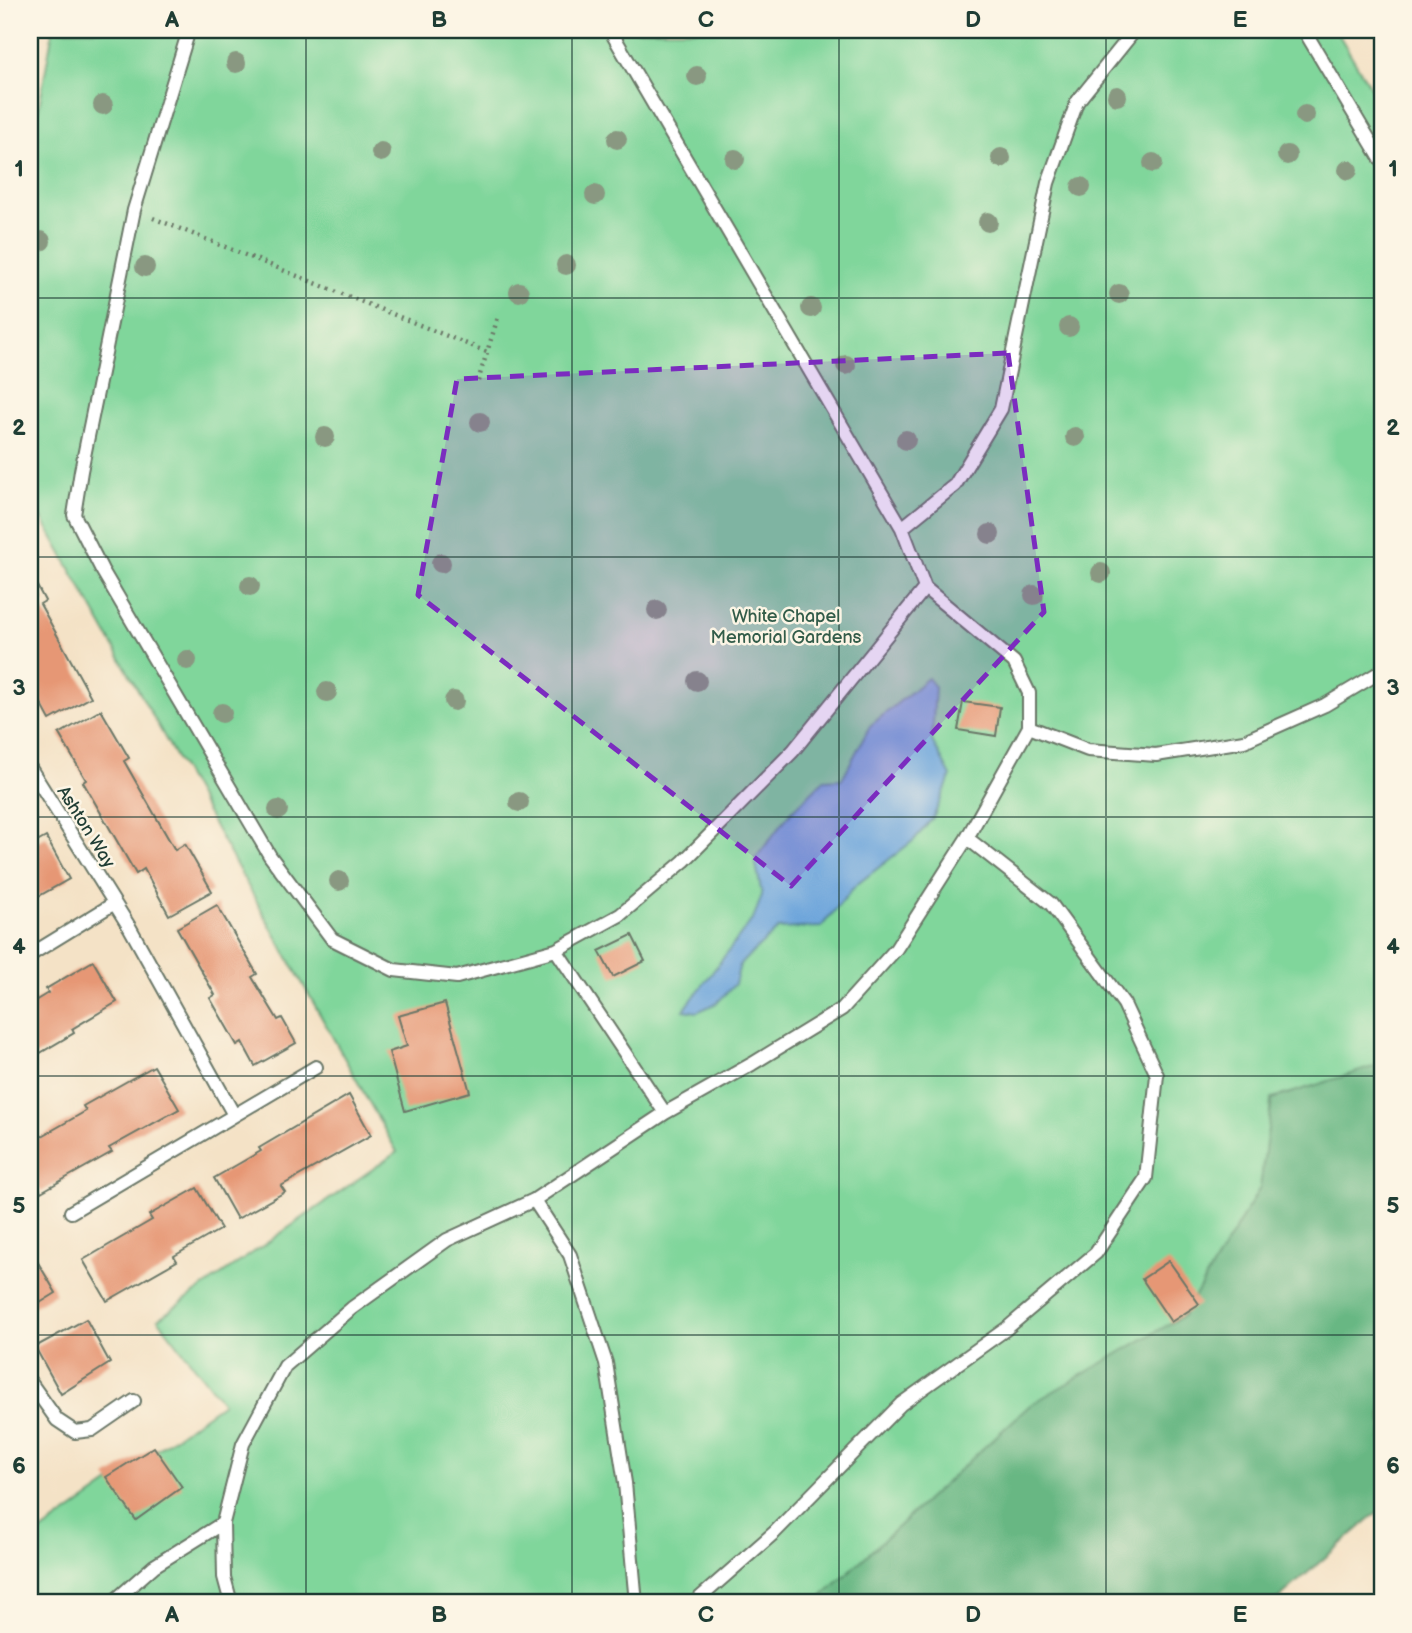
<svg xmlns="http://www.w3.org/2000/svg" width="1412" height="1633" viewBox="0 0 1412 1633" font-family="'Balsamiq Sans',sans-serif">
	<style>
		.green { fill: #80d69b; stroke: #508a68; stroke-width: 2 }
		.forest { fill: #68b783; stroke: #447a5c; stroke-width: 2 }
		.water { fill: #6da5db; stroke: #467188; stroke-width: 2 }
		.building { fill: #e69775 }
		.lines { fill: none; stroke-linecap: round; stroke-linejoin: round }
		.service-casing { stroke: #6a7767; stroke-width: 16 }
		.path { stroke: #6a7767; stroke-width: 4.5; stroke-dasharray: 2 5; stroke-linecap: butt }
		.service { stroke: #fff; stroke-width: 12 }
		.tree { fill: #899881 }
		.marked { fill: #7b2cbf; fill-opacity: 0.2; stroke: #7b2cbf; stroke-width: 5; stroke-dasharray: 14 9; stroke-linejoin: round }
		.grid { fill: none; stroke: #1f3d34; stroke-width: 2; stroke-opacity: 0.55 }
		.labels { text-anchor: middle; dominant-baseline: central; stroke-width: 5; stroke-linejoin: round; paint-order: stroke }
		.park-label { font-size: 18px; fill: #325c49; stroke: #fcf5e5 }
		.street-label { font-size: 18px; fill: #1f3d34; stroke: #fcf5e5 }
		.neatline { fill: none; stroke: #1f3d34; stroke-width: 2.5 }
		.grid-label { font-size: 23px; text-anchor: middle; font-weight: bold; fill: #1f3d34 }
	</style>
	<rect width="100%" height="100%" fill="#fcf5e5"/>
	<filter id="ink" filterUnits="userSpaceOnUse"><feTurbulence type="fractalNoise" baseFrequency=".0143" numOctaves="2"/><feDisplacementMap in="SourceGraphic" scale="14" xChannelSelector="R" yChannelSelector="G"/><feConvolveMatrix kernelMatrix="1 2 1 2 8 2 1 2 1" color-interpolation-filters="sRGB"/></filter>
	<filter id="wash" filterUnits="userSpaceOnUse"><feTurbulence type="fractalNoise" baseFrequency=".00686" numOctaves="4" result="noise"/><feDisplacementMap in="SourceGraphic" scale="28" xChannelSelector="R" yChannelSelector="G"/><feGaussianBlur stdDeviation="1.57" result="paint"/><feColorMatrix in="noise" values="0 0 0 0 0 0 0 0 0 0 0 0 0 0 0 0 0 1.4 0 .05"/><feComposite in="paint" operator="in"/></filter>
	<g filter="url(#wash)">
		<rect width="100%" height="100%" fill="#f4e2c6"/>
		<path class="green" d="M53 30H1336L1382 107V1070L1271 1098 1258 1257 917 1603H30V1547L34 1537 223 1403 158 1319 397 1152 30 497V156Z"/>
		<path class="forest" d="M1382 1064V1508L1273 1603H815L1030 1405 1183 1316 1260 1188 1272 1099Z"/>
		<path class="water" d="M928 678 935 687 932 741 951 776 933 818 914 840 855 886 821 927 778 929 740 964 735 984 717 1003 697 1012 684 1010 754 917 762 895 755 859 791 812 824 780 842 779 870 726Z"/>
		<g id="blocks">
			<path class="building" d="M30 573 45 601 40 604 91 697 50 720 30 683Z
				M963 702 1000 707 996 736 958 730Z
				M101 710 129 758 124 761 175 850 185 844 212 891 169 915 144 869 136 874 83 782 86 780 59 734Z
				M46 837 69 879 30 901V846Z
				M217 905 257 974 252 977 278 1020 282 1018 296 1043 255 1066 242 1042 237 1045 210 998 215 995 177 928Z
				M632 935 645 961 613 977 599 951Z
				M93 961 117 1002 72 1029 74 1033 30 1059V1004L48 993 46 989Z
				M445 1003 470 1092 405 1111 389 1052 407 1046 398 1016Z
				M154 1066 179 1109 109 1148 112 1152 41 1192 30 1172V1143L86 1111 83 1106Z
				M349 1095 371 1135 281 1186 285 1192 237 1219 214 1178 261 1151 259 1148Z
				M197 1188 221 1229 174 1256 177 1261 107 1301 83 1260 152 1220 149 1215Z
				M30 1249 56 1293 30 1309Z
				M1169 1261 1199 1304 1171 1322 1142 1279Z
				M86 1319 110 1363 61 1394 35 1347Z
				M154 1447 182 1487 136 1520 106 1477Z"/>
		</g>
	</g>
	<g filter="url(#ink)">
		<use href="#blocks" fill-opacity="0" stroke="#6a7767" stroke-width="2"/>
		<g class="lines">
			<defs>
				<path id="service" d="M189 30 134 210 81 471 74 515 102 570 270 856 332 939 394 970 457 977 556 950 620 915 684 861 793 751 925 588
					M1304 30 1382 161
					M902 528 955 485 1001 409 1048 183 1077 102 1135 30
					M1029 727 1088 750 1156 755 1244 741 1325 705 1382 671
					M30 768 130 928 234 1115
					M556 950 665 1113
					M30 955 113 904
					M534 1200 570 1255 606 1363 625 1483 636 1603
					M71 1212 316 1067
					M30 1382 57 1420 75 1432 92 1430 134 1401
					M112 1603 154 1566 223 1523
					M231 1603 224 1577 223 1523 243 1444 285 1366 352 1308 447 1240 534 1200 665 1113 752 1064 842 1009 896 949 967 838 1029 727V693L1014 662 925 588 902 528 610 30
					M694 1603 775 1532 901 1404 1006 1329 1096 1253 1146 1178 1157 1075 1124 1004 1051 904 967 838"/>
			</defs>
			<use href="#service" class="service-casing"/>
			<path class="path" d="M153 218 487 352
				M478 381 498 317"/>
			<use href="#service" class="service"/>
		</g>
		<g class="tree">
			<circle cx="236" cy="63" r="10"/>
			<circle cx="697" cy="76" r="10"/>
			<circle cx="1117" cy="96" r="10"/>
			<circle cx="103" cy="105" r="10"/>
			<circle cx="1305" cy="115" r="10"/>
			<circle cx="617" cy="139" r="10"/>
			<circle cx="381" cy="152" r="10"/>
			<circle cx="1287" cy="155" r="10"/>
			<circle cx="1001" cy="158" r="10"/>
			<circle cx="735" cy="159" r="10"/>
			<circle cx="1153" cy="163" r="10"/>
			<circle cx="1348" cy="170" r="10"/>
			<circle cx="1081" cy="187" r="10"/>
			<circle cx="595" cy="195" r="10"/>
			<circle cx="988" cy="222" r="10"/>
			<circle cx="41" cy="241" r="10"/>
			<circle cx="566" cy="265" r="10"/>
			<circle cx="145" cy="267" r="10"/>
			<circle cx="519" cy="292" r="10"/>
			<circle cx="1119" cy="294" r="10"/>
			<circle cx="811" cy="308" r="10"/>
			<circle cx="1069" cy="327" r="10"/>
			<circle cx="846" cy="365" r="10"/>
			<circle cx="480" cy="422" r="10"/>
			<circle cx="325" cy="437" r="10"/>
			<circle cx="1075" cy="437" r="10"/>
			<circle cx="906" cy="440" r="10"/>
			<circle cx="990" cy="534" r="10"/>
			<circle cx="441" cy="563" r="10"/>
			<circle cx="1101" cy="573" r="10"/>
			<circle cx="250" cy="586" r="10"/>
			<circle cx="1034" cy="595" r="10"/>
			<circle cx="657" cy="610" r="10"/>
			<circle cx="187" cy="660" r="10"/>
			<circle cx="697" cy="681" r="10"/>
			<circle cx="327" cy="692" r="10"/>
			<circle cx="454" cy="701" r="10"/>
			<circle cx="222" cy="713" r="10"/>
			<circle cx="519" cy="802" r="10"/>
			<circle cx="278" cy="810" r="10"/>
			<circle cx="339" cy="881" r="10"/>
		</g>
	</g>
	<path class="marked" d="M1008 353 1044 612 791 886 418 595 457 379Z"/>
	<path class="grid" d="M306 30V1603M572 30V1603M839 30V1603M1106 30V1603M30 298H1382M30 557H1382M30 817H1382M30 1076H1382M30 1335H1382"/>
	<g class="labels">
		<g class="park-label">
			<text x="786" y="616">White Chapel<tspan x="786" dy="21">Memorial Gardens</tspan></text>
		</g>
		<g class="street-label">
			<text transform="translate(86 827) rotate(58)">Ashton Way</text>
		</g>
	</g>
	<rect width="1412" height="1633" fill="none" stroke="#fcf5e5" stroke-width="77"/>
	<rect x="38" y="38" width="1336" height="1556" class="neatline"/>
	<g class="grid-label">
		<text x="172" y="27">A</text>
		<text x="439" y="27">B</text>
		<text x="706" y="27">C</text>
		<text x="973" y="27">D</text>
		<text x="1240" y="27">E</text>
		<text x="19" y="176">1</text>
		<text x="1393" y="176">1</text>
		<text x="19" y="435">2</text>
		<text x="1393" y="435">2</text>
		<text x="19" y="695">3</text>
		<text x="1393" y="695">3</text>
		<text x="19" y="954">4</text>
		<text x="1393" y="954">4</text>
		<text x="19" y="1213">5</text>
		<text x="1393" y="1213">5</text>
		<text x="19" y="1473">6</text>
		<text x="1393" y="1473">6</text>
		<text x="172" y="1622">A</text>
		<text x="439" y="1622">B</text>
		<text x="706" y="1622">C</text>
		<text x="973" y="1622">D</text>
		<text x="1240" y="1622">E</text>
	</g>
</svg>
